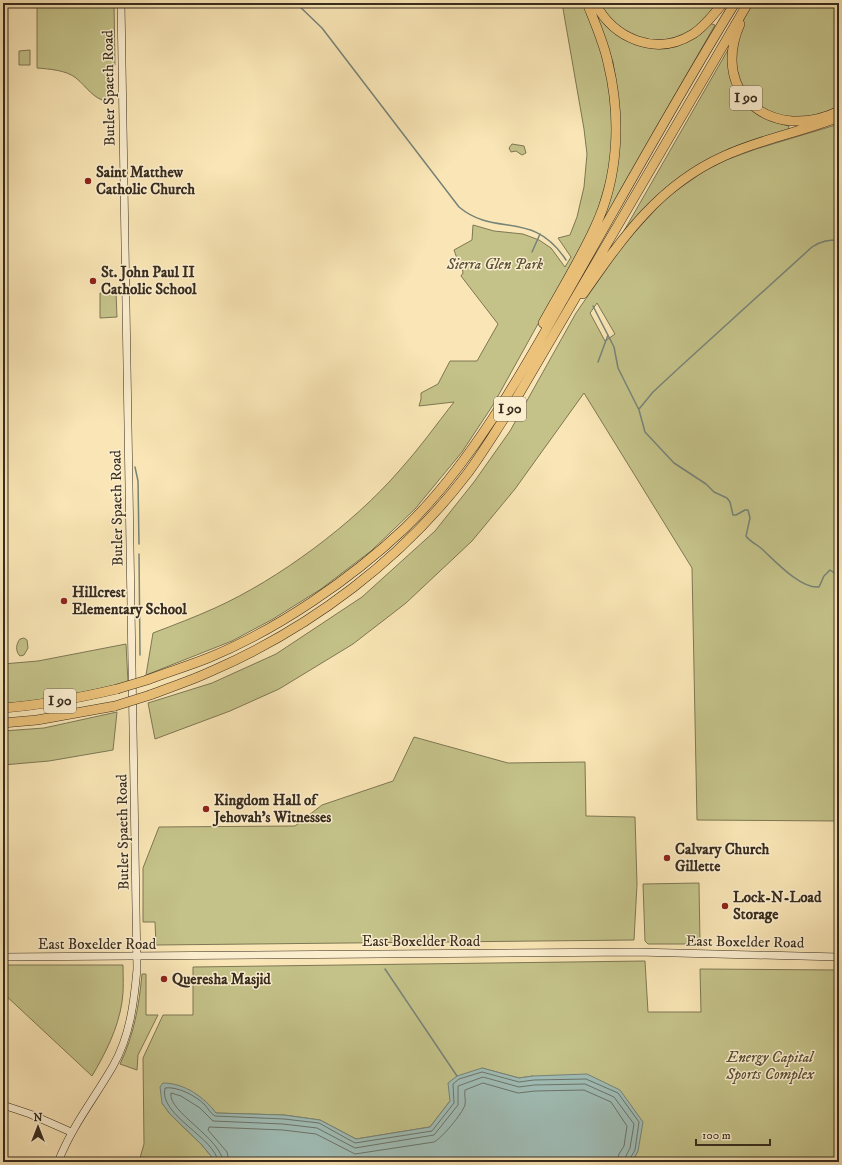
<svg xmlns="http://www.w3.org/2000/svg" width="842" height="1165" viewBox="0 0 842 1165" font-family="'IM FELL DW Pica',serif">
	<style>
		.green { fill: #c4c289; stroke: #7e7754; fill-rule: evenodd }
		.water { fill: #a0bdb6; stroke: #768379 }
		.lines { fill: none; stroke-linecap: round; stroke-linejoin: round }
		.shore { stroke: #6c746a; stroke-width: 1 }
		.stream { stroke: #768379; stroke-width: 1.5 }
		.secondary-casing { stroke: #382c1e; stroke-width: 8 }
		.highway-casing { stroke: #382c1e; stroke-width: 10 }
		.secondary { stroke: #fbeecf; stroke-width: 7 }
		.highway { stroke: #ecc27a; stroke-width: 9 }
		.highway-bridge-casing { stroke: #382c1e; stroke-width: 10; stroke-linecap: butt }
		.highway-bridge { stroke: #ecc27a; stroke-width: 9 }
		.poi-dot { fill: #8f2418; stroke: #fbeecf; stroke-width: 1.5 }
		.labels { text-anchor: middle; dominant-baseline: central; stroke-width: 3; stroke-linejoin: round; paint-order: stroke }
		.shield { fill: #fbeecf; stroke: #726653; stroke-width: 1 }
		.shield-label { font-size: 14px; font-weight: bold; fill: #382c1e }
		.street-label { font-size: 15px; fill: #382c1e; stroke: #fbeecf }
		.poi-label { font-size: 15px; font-weight: bold; fill: #382c1e; stroke: #fbeecf; text-anchor: start }
		.park-label { font-size: 15px; font-style: italic; fill: #5b5239; stroke: #fbeecf }
	</style>
	<rect width="100%" height="100%" fill="#f9e5b5"/>
	<filter id="stains"><feTurbulence type="fractalNoise" baseFrequency=".005" numOctaves="4"/><feColorMatrix values="0 0 0 0 .2 0 0 0 0 .09 0 0 0 0 .02 0 0 0 .5 -.17"/></filter>
	<radialGradient id="worn" r=".72"><stop offset=".6" stop-color="#630" stop-opacity="0"/><stop offset="1" stop-color="#630" stop-opacity=".3"/></radialGradient>
	<path class="green" d="M37 3H114L115 65 107 71 108 102C92 98 88 88 76 78 66 70 49 69 37 68Z
		M562 3H584L607 66 614 138 608 175 594 223 493 405 462 452 415 509 371 551 321 589 273 619 232 641 146 675 153 633C174 625 195 617 215 608 279 579 353 524 399 471 419 449 436 425 454 402L419 406 421 399V393L438 384 450 361H477L498 324 461 276 463 273 462 266 459 264 454 250 472 240 473 225 494 231 523 234 539 240 551 248 565 267 571 257 558 238 570 235 577 217 584 187 587 154 584 129Z
		M598 3H721L701 25 674 40H643L612 23Z
		M753 3H839V107C821 113 799 122 779 116 741 106 729 66 739 30 742 21 748 12 753 3Z
		M594 7 613 32 661 48 709 23 715 25 606 216 602 214 609 197 617 89 613 62 592 8Z
		M733 41 731 63 748 105 761 116 774 122 789 126 788 131 751 142 666 188 650 202 621 236Z
		M30 50V65H19V51Z
		M839 124V821L697 820 692 568 584 393 515 489 472 541 406 603 353 644 279 689 230 711 155 739 148 703 212 683 276 654 362 597 435 531 474 482 510 431 576 313 623 245 666 198 704 171 726 160 756 149ZM597 303 615 334 605 341 590 313Z
		M512 144 524 146 526 153 522 155 516 151 511 152 509 148Z
		M100 293H116L117 317 100 318Z
		M24 638 27 640 28 648 24 655 20 656C15 651 16 644 20 639Z
		M126 644 128 682C86 692 46 701 3 704V664L38 661Z
		M117 712 113 750 49 761 3 765V731L44 728Z
		M414 737 508 763 585 762 586 816 635 817 637 884 634 940 156 945 155 922H143V868L159 827 295 826 322 805 393 781Z
		M699 883 700 944H648L645 941 643 884Z
		M645 961 648 1012H701L700 969 839 970V1162H632L638 1151 533 1076 519 1078 482 1068 450 1101 430 1127 356 1139 320 1120 284 1115 215 1113 213 1109 162 1103 170 1114 201 1144 216 1162H146L140 1158 144 1144 143 1058 163 1015H193V967Z
		M3 965H123C123 977 124 990 122 1002 118 1029 105 1054 92 1076L3 993Z
		M142 974H146V1015H158L138 1055 137 1070 120 1064C134 1035 139 1006 142 974Z"/>
	<path class="water" d="M482 1068 519 1078 533 1076 587 1074 620 1090 643 1122 638 1151 632 1162H216L201 1144 170 1114 162 1103 160 1087 163 1083C185 1083 205 1098 216 1113L284 1115 320 1120 356 1139 430 1127 450 1101 448 1083 457 1076Z"/>
	<g class="lines">
		<path class="shore" d="M218 1162C216 1138 158 1115 165 1088 177 1086 196 1096 204 1104 208 1108 210 1113 215 1116L284 1119 319 1123 355 1143 432 1131 454 1103 453 1084 459 1079 482 1072 519 1082 534 1080 586 1079 618 1093 639 1122 635 1150 628 1162
			M223 1162C222 1139 167 1111 171 1093L181 1096 200 1108 213 1121 283 1124 317 1128 355 1148 434 1135 458 1105V1086L483 1077 519 1087 534 1085 585 1084 614 1097 634 1124 630 1148 623 1162
			M229 1162 227 1152 208 1130 209 1127 283 1130 316 1134 355 1154 434 1142C442 1138 462 1114 465 1105 466 1100 464 1095 465 1090L483 1083 518 1093 535 1091 584 1090 611 1102 627 1126 624 1146 619 1154 617 1162"/>
		<path class="stream" d="M296 3 322 28 459 207C496 238 533 209 566 260
			M532 252 540 234
			M593 306 614 347 618 368 639 410 645 432 674 463 706 484 714 492 727 498 730 502 733 515H736L745 510H748L750 518 746 536C750 542 758 545 763 550 776 562 801 589 819 587L824 576 830 570 839 576
			M598 362 608 335
			M639 409 653 392 681 366 812 247C821 241 828 240 839 240
			M135 467 138 481 139 544
			M139 554 140 655
			M385 969 457 1076"/>
		<defs>
			<path id="secondary" d="M3 957 637 952 839 957
				M3 1105 30 1114 71 1132
				M58 1162C72 1126 94 1099 113 1066 130 1036 134 1003 137 969L121 3"/>
			<path id="highway" d="M595 3C614 39 656 57 693 34 705 26 714 14 723 3
				M740 24C709 95 774 143 839 111
				M583 294C623 237 659 185 724 156 761 139 801 132 839 117
				M543 323C560 292 580 260 595 227 619 177 621 116 608 63 604 43 595 23 587 3
				M147 680C168 672 188 666 208 658 277 630 351 579 405 528 470 465 519 378 563 300 620 201 675 100 735 3
				M150 695C171 687 193 680 214 670 312 627 402 559 467 474 482 454 495 432 509 411L748 3
				M3 708C42 705 79 698 117 689
				M3 723 37 720 115 706"/>
		</defs>
		<use href="#secondary" class="secondary-casing"/>
		<use href="#highway" class="highway-casing"/>
		<use href="#secondary" class="secondary"/>
		<use href="#highway" class="highway"/>
		<defs>
			<path id="highway-bridge" d="M117 689 147 680
				M115 706 150 695"/>
		</defs>
		<use href="#highway-bridge" class="highway-bridge-casing"/>
		<use href="#highway-bridge" class="highway-bridge"/>
	</g>
	<g class="poi-dot">
		<circle cx="88" cy="181" r="4"/>
		<circle cx="93" cy="281" r="4"/>
		<circle cx="64" cy="601" r="4"/>
		<circle cx="206" cy="809" r="4"/>
		<circle cx="667" cy="858" r="4"/>
		<circle cx="725" cy="906" r="4"/>
		<circle cx="164" cy="979" r="4"/>
	</g>
	<g class="labels">
		<g class="shield">
			<rect x="730" y="86" width="32" height="24" rx="3"/>
			<rect x="494" y="397" width="32" height="24" rx="3"/>
			<rect x="44" y="689" width="32" height="24" rx="3"/>
		</g>
		<g class="shield-label">
			<text x="746" y="98">I 90</text>
			<text x="510" y="409">I 90</text>
			<text x="60" y="701">I 90</text>
		</g>
		<g class="street-label">
			<text transform="translate(109 88) rotate(-91)">Butler Spaeth Road</text>
			<text transform="translate(117 508) rotate(-91)">Butler Spaeth Road</text>
			<text transform="translate(123 832) rotate(-91)">Butler Spaeth Road</text>
			<text x="421" y="941">East Boxelder Road</text>
			<text transform="translate(745 942) rotate(1)">East Boxelder Road</text>
			<text x="97" y="944">East Boxelder Road</text>
		</g>
		<g class="poi-label">
			<text x="96" y="172">Saint Matthew<tspan x="96" dy="17">Catholic Church</tspan></text>
			<text x="101" y="272">St. John Paul II<tspan x="101" dy="17">Catholic School</tspan></text>
			<text x="72" y="592">Hillcrest<tspan x="72" dy="17">Elementary School</tspan></text>
			<text x="214" y="800">Kingdom Hall of<tspan x="214" dy="17">Jehovah’s Witnesses</tspan></text>
			<text x="675" y="849">Calvary Church<tspan x="675" dy="17">Gillette</tspan></text>
			<text x="733" y="897">Lock-N-Load<tspan x="733" dy="17">Storage</tspan></text>
			<text x="172" y="979">Queresha Masjid</text>
		</g>
		<g class="park-label">
			<text x="495" y="264">Sierra Glen Park</text>
			<text x="770" y="1057">Energy Capital<tspan x="770" dy="17">Sports Complex</tspan></text>
		</g>
	</g>
	<rect width="842" height="1165" fill="none" stroke="#f9e5b5" stroke-width="16"/>
	<rect x="4" y="4" width="834" height="1157" fill="none" stroke="#382c1e" stroke-width="2"/>
	<rect x="8" y="8" width="826" height="1149" fill="none" stroke="#382c1e"/>
	<g transform="translate(38 1127)" stroke="#fbeecf" stroke-width="3" paint-order="stroke">
	<path d="M0-3L7 15L0 10L-7 15Z" fill="#382c1e"/>
	<text y="-6" font-size="11" font-weight="bold" text-anchor="middle" fill="#382c1e">N</text>
	</g>
	<path d="M696 1139v6h74v-6" fill="none" stroke="#382c1e" stroke-width="2"/>
	<text x="702" y="1139" font-size="12" fill="#382c1e" stroke="#fbeecf" stroke-width="3" paint-order="stroke">100 m</text>
	<rect width="100%" height="100%" filter="url(#stains)"/>
	<rect width="100%" height="100%" fill="url(#worn)"/>
</svg>
